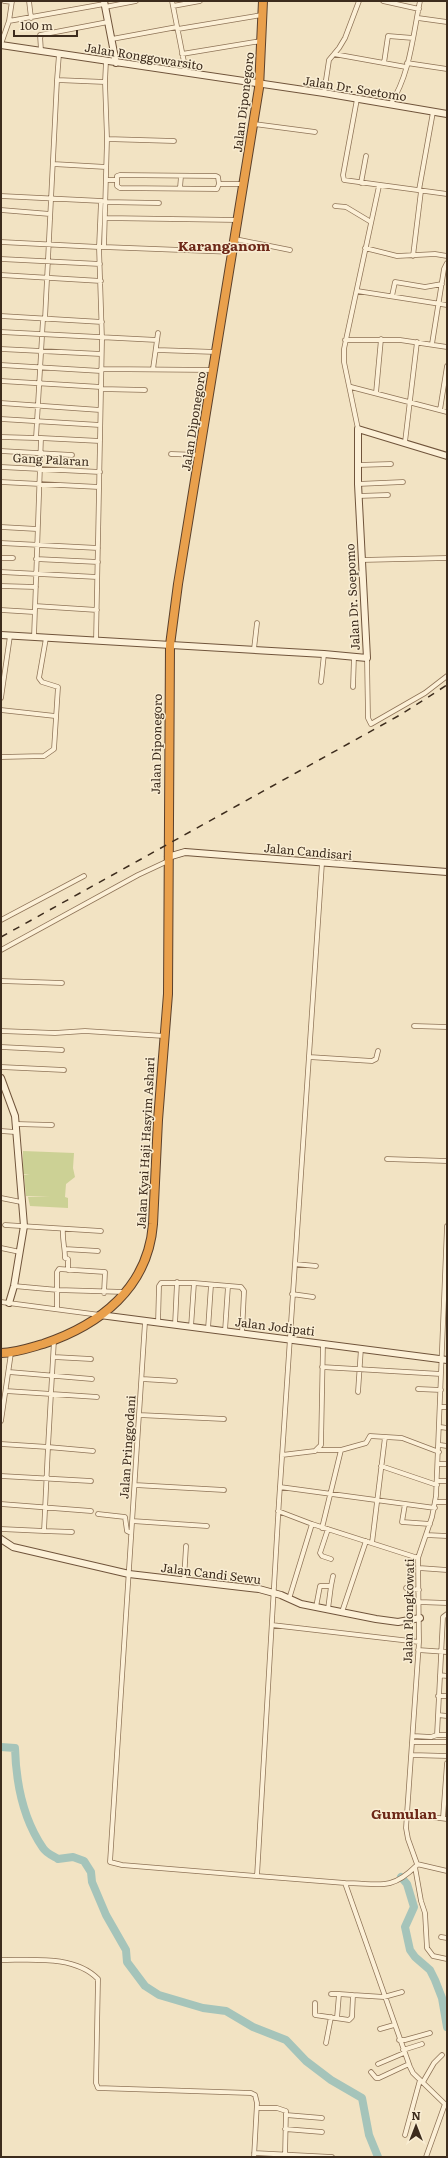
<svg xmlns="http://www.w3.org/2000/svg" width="448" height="2158" viewBox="0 0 448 2158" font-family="Literata,serif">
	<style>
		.green { fill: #ccd195 }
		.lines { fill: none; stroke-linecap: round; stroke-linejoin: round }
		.river { stroke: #a5c4ba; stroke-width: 8 }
		.street-casing { stroke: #8e7357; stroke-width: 5.5 }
		.secondary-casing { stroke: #70543b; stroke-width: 8 }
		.highway-casing { stroke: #5c412c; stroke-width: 10 }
		.street { stroke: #fcf0d7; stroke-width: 4 }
		.secondary { stroke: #fcf0d7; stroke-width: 6 }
		.highway { stroke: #e9a04c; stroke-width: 8 }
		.rail { stroke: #3d2c1d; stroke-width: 1.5; stroke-dasharray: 7 7; stroke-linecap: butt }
		.labels { text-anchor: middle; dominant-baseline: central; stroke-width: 3; stroke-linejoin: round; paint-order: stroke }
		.street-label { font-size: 12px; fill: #3d2c1d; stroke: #f9edd3 }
		.quarter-label { font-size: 14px; font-weight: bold; fill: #6d2818; stroke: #f9edd3 }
	</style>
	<rect width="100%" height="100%" fill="#f2e3c3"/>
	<path class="green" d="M23 1151 74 1153 73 1168 75 1177 66 1184 65 1197 68 1198V1208L30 1206 28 1197H50L26 1196 24 1175H30L23 1174Z"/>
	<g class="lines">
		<path class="river" d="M1 1747 15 1748C16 1782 23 1819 43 1848 46 1853 53 1856 58 1859L73 1857 84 1861 91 1872 92 1882 106 1915 126 1950 127 1962 145 1986 159 1995 203 2008 226 2011 253 2027 286 2040 306 2061 331 2080 362 2098 369 2135 378 2157
			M401 1877 407 1884 414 1907 405 1927 410 1950 415 1957 430 1970 435 1980 442 1998 447 2027"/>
		<defs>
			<path id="street" d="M4 1 12 2
				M29 1 31 18
				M172 1 186 72
				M383 1 419 9
				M173 6 200 1
				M105 7 136 1
				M418 18 447 22
				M9 21 104 4
				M178 29 262 15
				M112 39 177 27
				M1 44 9 21 12 1
				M41 51 40 35 108 22
				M59 54 57 80 105 82 107 139 104 247H99L102 339 96 641
				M182 54 261 41
				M334 54 406 67
				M384 63 388 36 413 38
				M407 63 447 69
				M105 82 106 61
				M324 93 329 60 339 48 345 38 359 1
				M357 99 343 175 344 180 447 194
				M390 105C410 75 413 35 420 1
				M254 124 315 132
				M107 139 174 141
				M53 164 106 167
				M106 180H117V176L120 175 216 176 218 177 219 184H244
				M117 180V186L120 188 217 189 219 184
				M361 183 366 156
				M180 188 181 176
				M419 190 433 112
				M1 196 102 201
				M105 202 159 203
				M335 206 346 207 371 222
				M1 210 50 214
				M105 218 238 220
				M235 239 290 250
				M1 242 99 247 101 201
				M104 247 233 252
				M365 248 397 256 435 254 447 256
				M413 256 421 191
				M1 259 100 264
				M1 275 101 281
				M357 291 447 305
				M392 296 395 282 425 287 442 284
				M1 316 102 322
				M45 319 57 80
				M1 332 157 340
				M345 340H400L447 347
				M432 344 444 269 447 263
				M1 349 101 354
				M157 350 216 352
				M1 365 101 371
				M101 369 213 370
				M153 369 158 333
				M1 381 101 387
				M351 387 447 412
				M101 389 145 390
				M376 393 381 339
				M1 403 100 410
				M440 410 447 366
				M1 419 100 425
				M358 429 344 362V349L379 186
				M1 437 36 438
				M41 438 100 441
				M405 442 417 342
				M1 451 72 455
				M171 454 199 455
				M358 465 391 464
				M1 467 100 472
				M1 482 99 487
				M358 484 403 482
				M358 496 388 495
				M1 527 37 529
				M1 543 98 548
				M1 558H13
				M36 559 98 562
				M361 560 447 558
				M1 572 97 577
				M1 586 36 587
				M35 606 97 610
				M1 610 34 612
				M34 637 41 438H36L43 319
				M254 649 257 623
				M367 658 368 718 371 724 425 693 447 676
				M321 682 324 654
				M353 687 354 656
				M1 698 10 636
				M1 710 55 716
				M1 757 44 756 54 749 58 687 42 682 39 678 46 638
				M322 863 279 1501 257 1876 345 1883 410 2067 413 2073 447 2106
				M1 920 84 876
				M1 950 138 875 168 861
				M1 981 62 983
				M414 1026 447 1027
				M1 1031 55 1033 85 1031 164 1036
				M1 1047 62 1050
				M309 1057 372 1061 376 1059 378 1051
				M1 1067 64 1070
				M16 1124 52 1125
				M1 1131 15 1132
				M387 1159 447 1161
				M1 1198 21 1202
				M5 1225 101 1231
				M63 1229C62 1239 65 1248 65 1258L68 1259V1270
				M1 1248 20 1252
				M65 1249 98 1251
				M295 1264 316 1266
				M14 1286 58 1290 125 1292
				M292 1294 313 1297
				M1 1302 100 1315
				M57 1309V1272L59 1269 105 1272 104 1293
				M145 1322 110 1862 122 1865 257 1876
				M158 1323 159 1286 161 1283H194L241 1287 244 1291 242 1333
				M175 1325 177 1282
				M191 1327 194 1283
				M208 1329 211 1285
				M225 1331 228 1286
				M54 1357 91 1359
				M322 1367 441 1374
				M9 1372 92 1379
				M142 1379 175 1381
				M418 1389 441 1390
				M6 1391 97 1397
				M358 1392 361 1348
				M440 1407H447
				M139 1415 224 1419
				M1 1421 11 1353
				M440 1427 447 1428
				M1 1444 48 1447 54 1340
				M440 1445 447 1446
				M318 1450H341
				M282 1455 315 1451 321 1445 323 1343
				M439 1464H447
				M381 1466 437 1485
				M1 1476 91 1481
				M437 1481H447
				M135 1485 224 1490
				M280 1487 435 1508
				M436 1502H447
				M1 1504 91 1511
				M405 1504 402 1522 430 1524
				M278 1511 312 1524 418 1558
				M98 1514 125 1517 127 1531 131 1533
				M132 1521 207 1526
				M322 1528 341 1450 366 1443 370 1436 402 1438 439 1452
				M1 1529 44 1531 48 1447 93 1451
				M328 1529 320 1553 322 1556 331 1559
				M44 1531 72 1532
				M426 1535 447 1536
				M372 1543 385 1437
				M419 1568 447 1570
				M184 1580 186 1546
				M331 1586 333 1576
				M406 1588 419 1590
				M289 1599 312 1524
				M419 1602 447 1603
				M316 1607 320 1586H331L328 1609
				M342 1612 366 1541
				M272 1625 419 1642
				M418 1650 447 1652
				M440 1675 447 1676
				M438 1696H447
				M438 1715 447 1716
				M437 1735H447
				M413 1736 431 1737 437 1735 443 1617 447 1614
				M413 1742H447
				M412 1755 447 1756
				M407 1814 447 1819
				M443 1818 447 1763
				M417 1864 408 1839 406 1828 419 1642 418 1558 432 1517 436 1496 447 1226
				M417 1864 447 1871
				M415 1867 421 1901 425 1913 427 1948 433 1956 447 1959
				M345 1883C378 1883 390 1892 416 1866
				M441 1937 447 1938
				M1 1960C32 1960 75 1955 98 1979L96 2083 98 2088 251 2093 255 2095 257 2103 254 2157
				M331 1994H339
				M315 2003V2015L349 2020 352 2017 353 1995 384 1997 402 1992
				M337 2018 339 1994 353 1995
				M380 2029 394 2025
				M399 2040H405L430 2033
				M326 2043 331 2017
				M403 2050 422 2044
				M378 2064 404 2053
				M371 2072 376 2078H379L409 2064
				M423 2082 434 2063 442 2055
				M257 2108H277L286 2111 285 2157
				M286 2115 322 2118
				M285 2129 322 2132
				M405 2135 420 2080
				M254 2153 332 2157
				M426 2157 445 2104"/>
			<path id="secondary" d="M104 1 116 63
				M1 45 324 93 447 114
				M1 635 324 654 367 658 358 484V429L447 456
				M168 857 185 852 447 872
				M1 1078 15 1116 24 1226 14 1286 9 1303
				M100 1315 447 1360
				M1 1539 13 1547 129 1574 259 1589 281 1595 301 1604 376 1619 398 1622 420 1618"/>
			<path id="highway" d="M1 1353C15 1353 29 1348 43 1344 100 1325 148 1288 153 1224L158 1120 168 994 170 645 178 584 259 88 263 1"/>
		</defs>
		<use href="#street" class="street-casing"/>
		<use href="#secondary" class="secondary-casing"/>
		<use href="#highway" class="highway-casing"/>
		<use href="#street" class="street"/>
		<use href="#secondary" class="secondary"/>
		<use href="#highway" class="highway"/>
		<path class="rail" d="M1 937 400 715 447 685"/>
	</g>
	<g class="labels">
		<g class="street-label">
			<text transform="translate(144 56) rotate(9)">Jalan Ronggowarsito</text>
			<text transform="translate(355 88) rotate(9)">Jalan Dr. Soetomo</text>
			<text transform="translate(243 102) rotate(-83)">Jalan Diponegoro</text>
			<text transform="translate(193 421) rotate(-81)">Jalan Diponegoro</text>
			<text transform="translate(51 459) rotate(3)">Gang Palaran</text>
			<text transform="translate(352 597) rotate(-93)">Jalan Dr. Soepomo</text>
			<text transform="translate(156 744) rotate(-89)">Jalan Diponegoro</text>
			<text transform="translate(308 851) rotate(5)">Jalan Candisari</text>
			<text transform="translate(145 1143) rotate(-87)">Jalan Kyai Haji Hasyim Ashari</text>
			<text transform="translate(275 1326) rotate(7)">Jalan Jodipati</text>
			<text transform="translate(127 1447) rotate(-86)">Jalan Pringgodani</text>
			<text transform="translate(211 1573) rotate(7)">Jalan Candi Sewu</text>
			<text transform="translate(408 1611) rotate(-89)">Jalan Plongkowati</text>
		</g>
		<g class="quarter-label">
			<text x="224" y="245">Karanganom</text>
			<text x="404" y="1813">Gumulan</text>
		</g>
	</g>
	<rect width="448" height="2158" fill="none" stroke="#3d2c1d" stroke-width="4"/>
	<g transform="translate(416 2126)" stroke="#f9edd3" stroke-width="3" paint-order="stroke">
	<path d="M0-3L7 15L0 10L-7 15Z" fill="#3d2c1d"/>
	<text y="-6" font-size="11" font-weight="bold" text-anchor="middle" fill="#3d2c1d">N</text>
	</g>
	<path d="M14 30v6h63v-6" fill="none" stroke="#3d2c1d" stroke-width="2"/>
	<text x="20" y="30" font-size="12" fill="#3d2c1d" stroke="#f9edd3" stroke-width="3" paint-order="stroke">100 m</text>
</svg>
